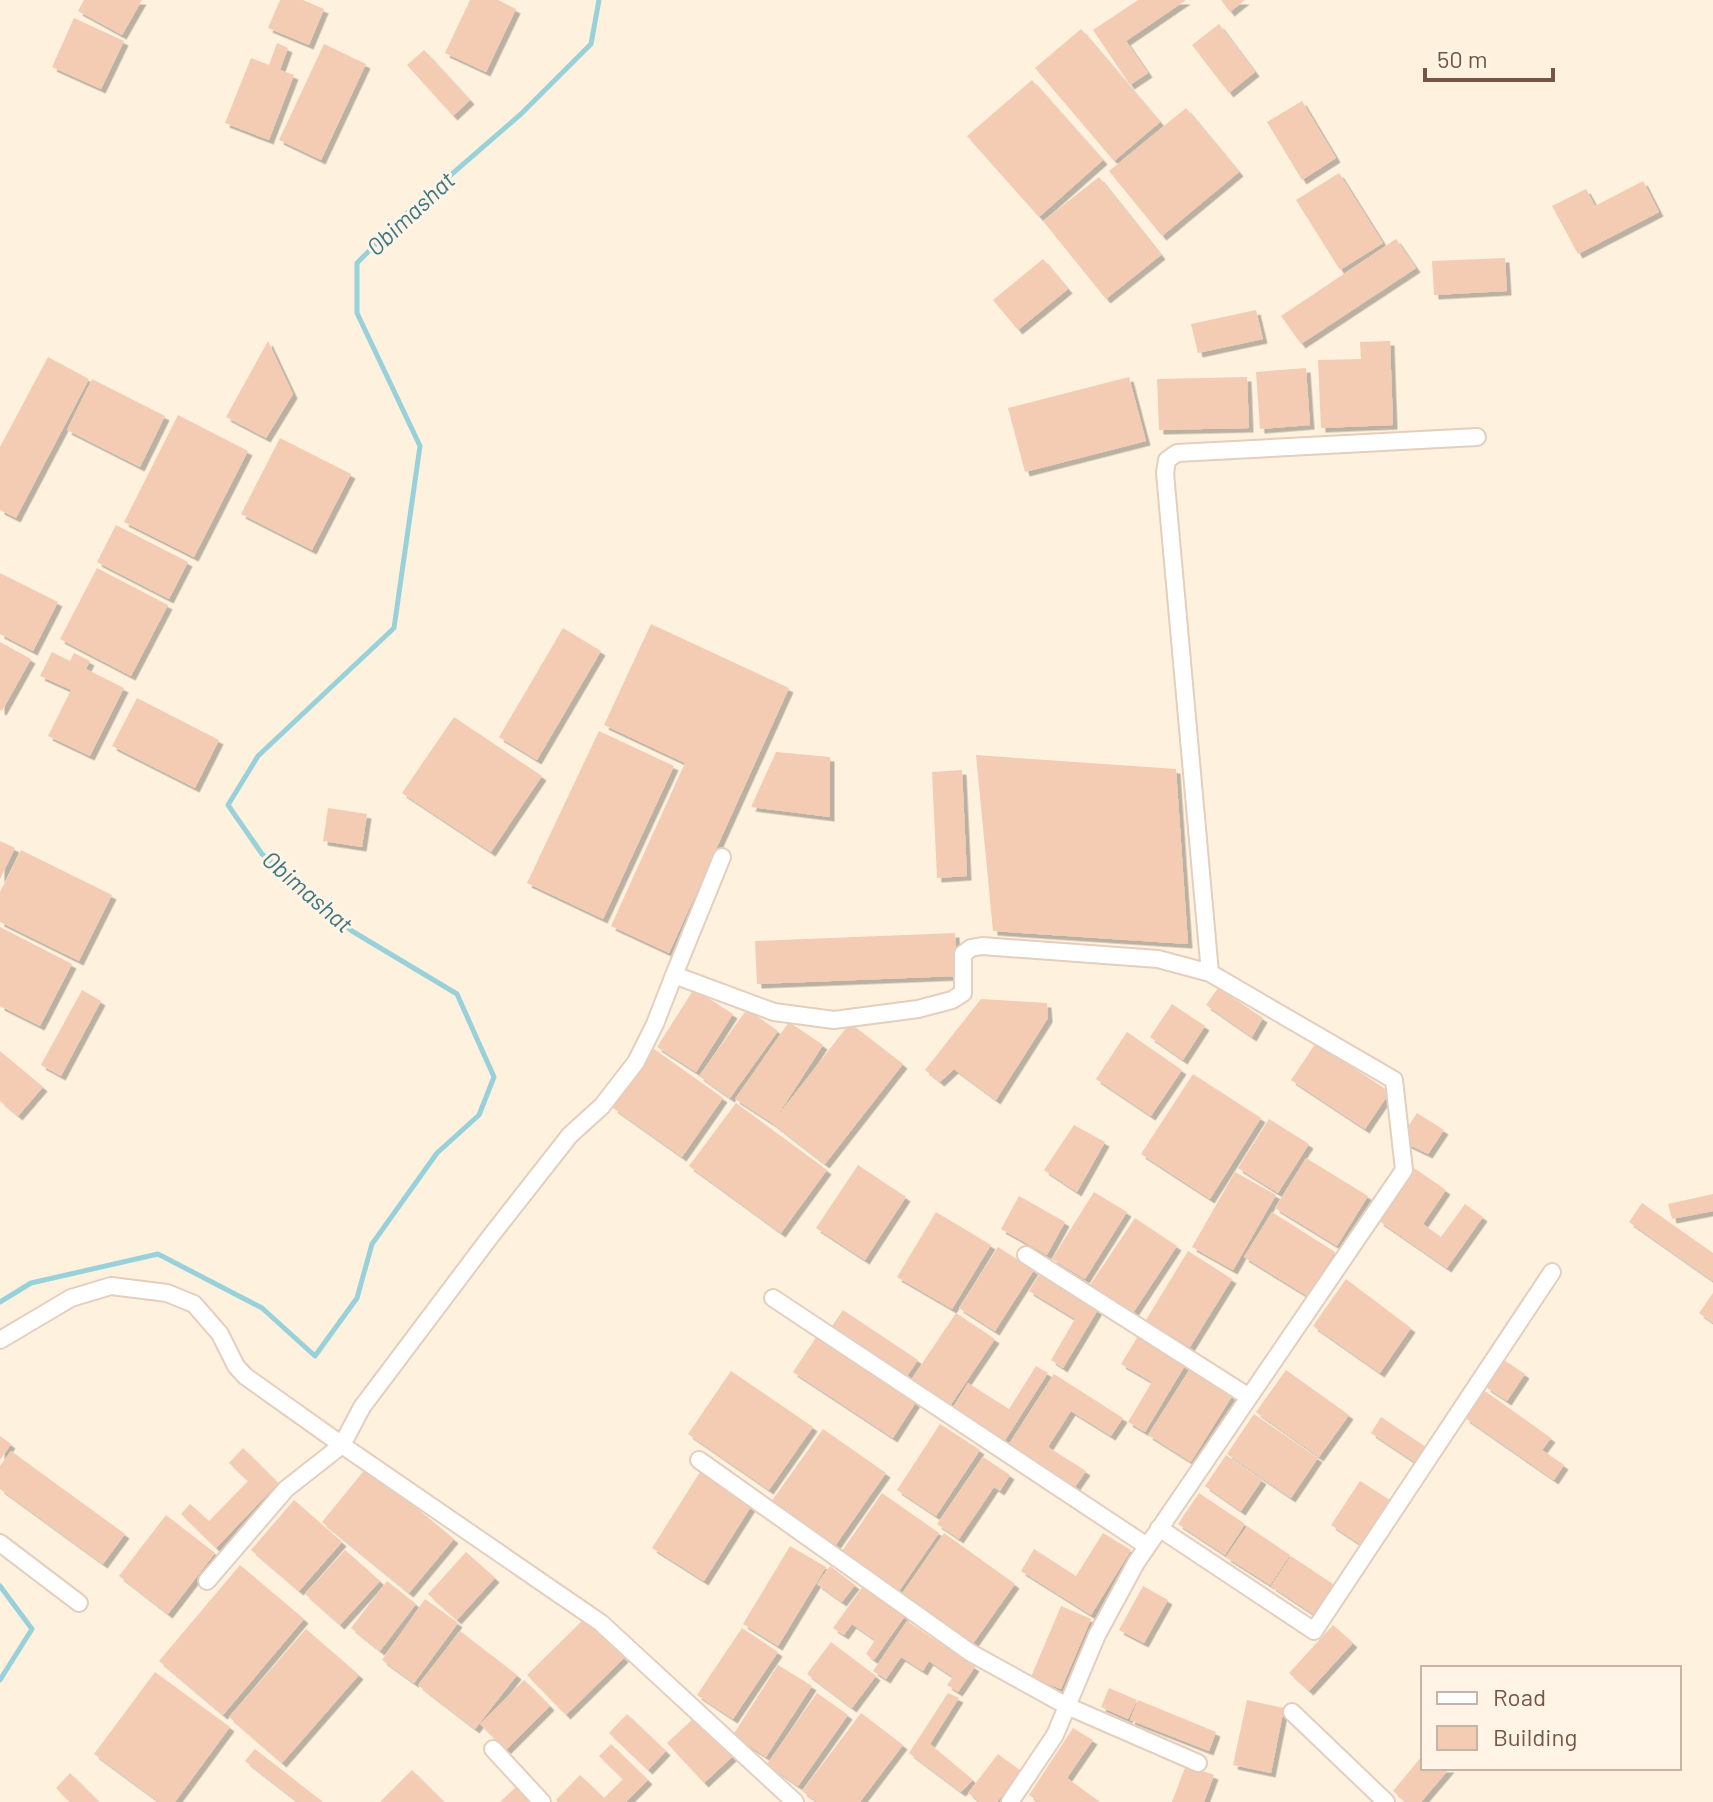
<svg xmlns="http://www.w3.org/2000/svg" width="1713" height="1802" viewBox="0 0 1713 1802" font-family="Barlow,sans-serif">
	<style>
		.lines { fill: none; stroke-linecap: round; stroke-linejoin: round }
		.stream { stroke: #98d1da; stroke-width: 5 }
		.building { fill: #f4ccb4; filter: url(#shadow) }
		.street-casing { stroke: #e4cebd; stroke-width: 20 }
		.street { stroke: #fff; stroke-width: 16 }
		.labels { text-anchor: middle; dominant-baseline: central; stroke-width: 6; stroke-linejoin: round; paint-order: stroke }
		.water-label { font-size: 24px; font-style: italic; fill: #3b7883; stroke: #fff4e6 }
	</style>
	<defs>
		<filter id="shadow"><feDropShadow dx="4.5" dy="4.5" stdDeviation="0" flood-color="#0004"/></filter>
	</defs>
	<rect width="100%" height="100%" fill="#fef1de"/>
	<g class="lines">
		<path class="stream" d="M0 1302 31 1283 158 1254 262 1308 315 1356 357 1298 372 1244 437 1153 479 1115 494 1077 457 994 352 931 262 854 228 805 258 756 394 628 420 446 357 313V263L407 213 521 114 591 44 599 0
			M0 1586 32 1629 0 1680"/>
	</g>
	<path class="building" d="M84 0H142L122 35 78 11Z
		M280 0H303L324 9 309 45 268 28Z
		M470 0H498L516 9 486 72 445 53Z
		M1138 0H1186L1126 41 1148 73 1130 85 1093 30Z
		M1221 0H1245L1230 12Z
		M74 18 124 41 101 89 52 67Z
		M1219 24 1255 72 1229 93 1192 45Z
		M1081 29 1160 122 1114 161 1035 68Z
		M277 43 288 48 280 70 294 75 269 140 225 123 251 58 269 65Z
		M324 44 366 64 321 160 279 140Z
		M424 50 470 100 453 116 407 65Z
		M1032 80 1103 160 1039 217 967 136Z
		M1302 101 1336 158 1302 180 1267 122Z
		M1186 108 1239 172 1162 236 1109 171Z
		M1339 173 1383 243 1340 270 1296 200Z
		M1099 177 1161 255 1106 299 1043 221Z
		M1643 181 1659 212 1578 254 1552 206 1586 189 1595 206Z
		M1396 239 1416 268 1301 344 1281 316Z
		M1505 258 1507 291 1434 295 1432 261Z
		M1043 259 1068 289 1018 330 993 300Z
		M1256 310 1263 339 1198 353 1191 324Z
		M268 341 293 394 266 438 226 417Z
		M1390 341 1393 425 1321 428 1318 360 1361 359 1360 342Z
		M48 357 89 379 16 518 0 510V447Z
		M1306 368 1310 425 1260 429 1256 372Z
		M1129 377 1146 441 1025 472 1008 408Z
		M1247 377 1249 428 1159 430 1157 379Z
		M92 379 165 416 140 467 67 430Z
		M178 415 248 451 194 557 124 522Z
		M280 438 351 474 312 550 241 514Z
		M116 525 188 562 169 599 97 562Z
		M97 568 168 605 131 676 60 639Z
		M0 573 58 602 33 651 0 634Z
		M651 624 789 688 669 953 611 926 685 763 604 725Z
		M563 628 601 651 537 760 499 737Z
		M0 642 31 659 2 711 0 710Z
		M52 652 70 661 74 653 90 661 86 669 124 688 90 756 48 736 71 690 40 676Z
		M137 698 219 740 195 788 112 746Z
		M454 717 542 776 491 852 402 793Z
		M599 731 674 766 603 919 527 883Z
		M776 752 830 757V817L751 807Z
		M976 755 1176 769 1188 944 993 931Z
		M962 770 967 876 937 878 932 772Z
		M328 808 367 814 362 847 323 841Z
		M0 841 15 848 0 879Z
		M21 850 112 895 79 961 0 922V892Z
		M0 927 72 964 40 1026 0 1006Z
		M955 933 957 976 757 984 755 941Z
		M1218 988 1263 1018 1252 1037 1206 1005Z
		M694 989 733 1014 696 1072 657 1047Z
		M82 990 101 1001 61 1076 41 1065Z
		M981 999 1047 1003 1048 1018 996 1100 954 1069 940 1082 925 1070Z
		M1172 1004 1205 1026 1183 1060 1150 1037Z
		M747 1009 778 1031 730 1098 699 1076Z
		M789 1022 823 1045 776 1118 850 1023 903 1064 825 1164 772 1123 735 1099Z
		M1127 1032 1182 1070 1151 1116 1096 1079Z
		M1316 1043 1390 1092 1365 1129 1291 1080Z
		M654 1049 723 1098 682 1157 613 1108Z
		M0 1051 43 1087 18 1116 0 1101Z
		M1193 1074 1261 1118 1210 1199 1141 1154Z
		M736 1103 827 1170 781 1233 689 1166Z
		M1417 1113 1444 1130 1428 1154 1399 1140Z
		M1269 1119 1309 1144 1278 1193 1238 1168Z
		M1074 1125 1105 1142 1077 1192 1044 1170Z
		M1306 1158 1368 1196 1337 1246 1275 1208Z
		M858 1165 906 1197 865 1260 816 1228Z
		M1414 1168 1446 1190 1423 1224 1441 1237 1465 1204 1483 1217 1447 1268 1379 1221Z
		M1235 1172 1276 1195 1233 1270 1192 1247Z
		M1094 1192 1127 1212 1085 1279 1052 1259Z
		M1713 1194V1211L1672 1219 1668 1204Z
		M1019 1196 1065 1222 1047 1255 1001 1229Z
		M1642 1203 1713 1253V1281L1629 1222Z
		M936 1212 991 1245 952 1309 897 1277Z
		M1272 1212 1335 1252 1307 1296 1244 1257Z
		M1135 1218 1177 1246 1133 1313 1090 1285Z
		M998 1247 1034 1270 995 1331 959 1308Z
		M1188 1251 1232 1279 1190 1347 1146 1320Z
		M1040 1273 1099 1308 1063 1368 1051 1360 1075 1319 1029 1291Z
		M1346 1279 1411 1328 1380 1373 1313 1326Z
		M1713 1293V1323L1699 1313Z
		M843 1310 918 1360 905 1379 830 1329Z
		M956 1313 995 1339 950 1406 911 1380Z
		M1140 1333 1187 1362 1145 1432 1128 1422 1152 1382 1121 1364Z
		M817 1336 916 1402 893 1438 793 1372Z
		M1504 1360 1525 1374 1507 1401 1486 1387Z
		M1036 1366 1048 1373 1004 1442 952 1409 968 1383 1009 1409Z
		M1192 1366 1234 1393 1191 1462 1148 1435Z
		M1286 1370 1349 1415 1319 1457 1256 1412Z
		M731 1371 813 1427 769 1490 688 1434Z
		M1054 1374 1123 1418 1111 1436 1071 1411 1048 1447 1086 1471 1075 1487 1009 1444Z
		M1485 1391 1551 1438 1542 1450 1564 1465 1554 1480 1465 1418Z
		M1254 1414 1318 1458 1291 1498 1227 1454Z
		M1381 1417 1426 1447 1416 1463 1371 1433Z
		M940 1424 980 1450 936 1516 897 1490Z
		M823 1429 886 1473 835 1546 771 1502Z
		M0 1436 11 1444 0 1460Z
		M243 1448 278 1483 216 1548 181 1514 190 1504 209 1521 248 1481 229 1463Z
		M11 1451 125 1534 103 1564 0 1489V1466Z
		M1226 1455 1262 1480 1241 1511 1205 1486Z
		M983 1457 1010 1475 1000 1491 994 1487 959 1539 937 1524Z
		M367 1467 454 1539 409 1593 322 1522Z
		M700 1472 752 1505 704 1581 652 1548Z
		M1360 1481 1390 1500 1361 1545 1331 1525Z
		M882 1493 939 1533 897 1594 840 1554Z
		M1199 1493 1245 1524 1225 1555 1178 1524Z
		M294 1500 342 1542 299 1591 251 1550Z
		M166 1515 215 1553 168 1614 119 1576Z
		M1247 1526 1290 1555 1270 1585 1226 1557Z
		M944 1533 1015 1584 972 1645 901 1595Z
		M1103 1533 1131 1550 1091 1615 1021 1571 1034 1549 1076 1576Z
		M790 1546 826 1567 778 1646 743 1624Z
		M345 1550 380 1581 340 1625 305 1594Z
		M466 1552 495 1578 457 1620 428 1594Z
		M1291 1556 1333 1584 1313 1614 1271 1586Z
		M240 1565 304 1619 223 1715 159 1661Z
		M830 1566 855 1585 842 1602 817 1584Z
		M387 1581 416 1604 380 1651 351 1628Z
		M863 1586 905 1616 874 1660 866 1654 875 1640 852 1624 844 1635 833 1628Z
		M1143 1586 1168 1600 1144 1643 1119 1630Z
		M425 1599 458 1623 414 1683 382 1660Z
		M1061 1606 1091 1619 1061 1689 1031 1677Z
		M585 1618 624 1658 566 1715 527 1675Z
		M907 1621 975 1667 958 1692 947 1685 953 1677 929 1661 923 1671 901 1657 886 1679 873 1671Z
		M1333 1625 1353 1643 1309 1691 1289 1673Z
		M742 1628 778 1652 733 1719 697 1695Z
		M306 1629 359 1675 282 1763 229 1717Z
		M460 1631 517 1675 475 1729 418 1685Z
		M831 1642 876 1676 852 1708 807 1674Z
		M778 1665 812 1686 766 1757 733 1735Z
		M155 1672 230 1727 175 1802H159L94 1754Z
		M524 1680 550 1706 506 1750 480 1724Z
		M1109 1688 1137 1700 1128 1719 1101 1707Z
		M817 1693 848 1715 798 1786 767 1764Z
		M948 1693 959 1698 930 1744 973 1780 961 1792 909 1753Z
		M1138 1700 1216 1732 1209 1751 1130 1720Z
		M1247 1700 1284 1708 1271 1773 1233 1765Z
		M861 1713 903 1745 860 1802H817L802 1791Z
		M627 1714 666 1751 648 1770 609 1733Z
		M695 1717 733 1756 704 1783 667 1743Z
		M1073 1728 1093 1740 1067 1778 1100 1802H1039L1029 1795Z
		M611 1744 648 1780 626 1802H558L556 1800 580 1775 604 1798 623 1779 599 1756Z
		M255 1749 323 1802H298L245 1761Z
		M998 1754 1021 1771 997 1802H980L968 1793Z
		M1423 1755V1768H1450L1421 1802H1406L1393 1791Z
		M1186 1765 1214 1775 1204 1802H1172Z
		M412 1770 444 1802H380Z
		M70 1773 99 1802H70L56 1788Z
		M516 1787 531 1802H500Z"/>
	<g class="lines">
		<defs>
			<path id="street" d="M1210 973 1165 473 1167 460 1177 453 1477 437
				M674 975 722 857
				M1026 1255 1249 1397
				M773 1298 1147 1546
				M0 1340 71 1298 111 1286 167 1293 194 1304 220 1334 236 1366 245 1376 342 1445 286 1489 207 1581
				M699 1460 971 1653 1067 1706 1198 1763
				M1159 1528 1314 1631 1552 1272
				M0 1543 79 1603
				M1292 1712 1386 1802
				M493 1749 542 1802
				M795 1802 601 1623 342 1445 362 1407 490 1237 570 1135 602 1106 636 1062 655 1024 674 975 774 1012 834 1020 918 1009 952 1000 963 993V954L971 948 982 946 1158 959 1210 973 1394 1080 1404 1170 1136 1563 1097 1635 1055 1735 1010 1802"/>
		</defs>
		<use href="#street" class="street-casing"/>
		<use href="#street" class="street"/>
	</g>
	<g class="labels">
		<g class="water-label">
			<text transform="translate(410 213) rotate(-43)">Obimashat</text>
			<text transform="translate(308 891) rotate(41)">Obimashat</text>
		</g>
	</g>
	<rect x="1421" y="1666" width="260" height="104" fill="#fff4e6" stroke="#c8b4a6" stroke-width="2"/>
	<rect x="1437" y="1692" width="40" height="12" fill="#ffffff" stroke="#c8b4a6" stroke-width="2"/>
	<text x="1493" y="1706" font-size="24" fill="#755545">Road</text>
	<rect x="1437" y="1726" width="40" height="24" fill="#f4ccb4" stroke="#c8b4a6" stroke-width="2"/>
	<text x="1493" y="1746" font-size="24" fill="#755545">Building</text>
	<path d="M1425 68v12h128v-12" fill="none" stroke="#755545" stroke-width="4"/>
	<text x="1437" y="68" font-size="24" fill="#755545" stroke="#fff4e6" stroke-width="6" paint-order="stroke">50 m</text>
</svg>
